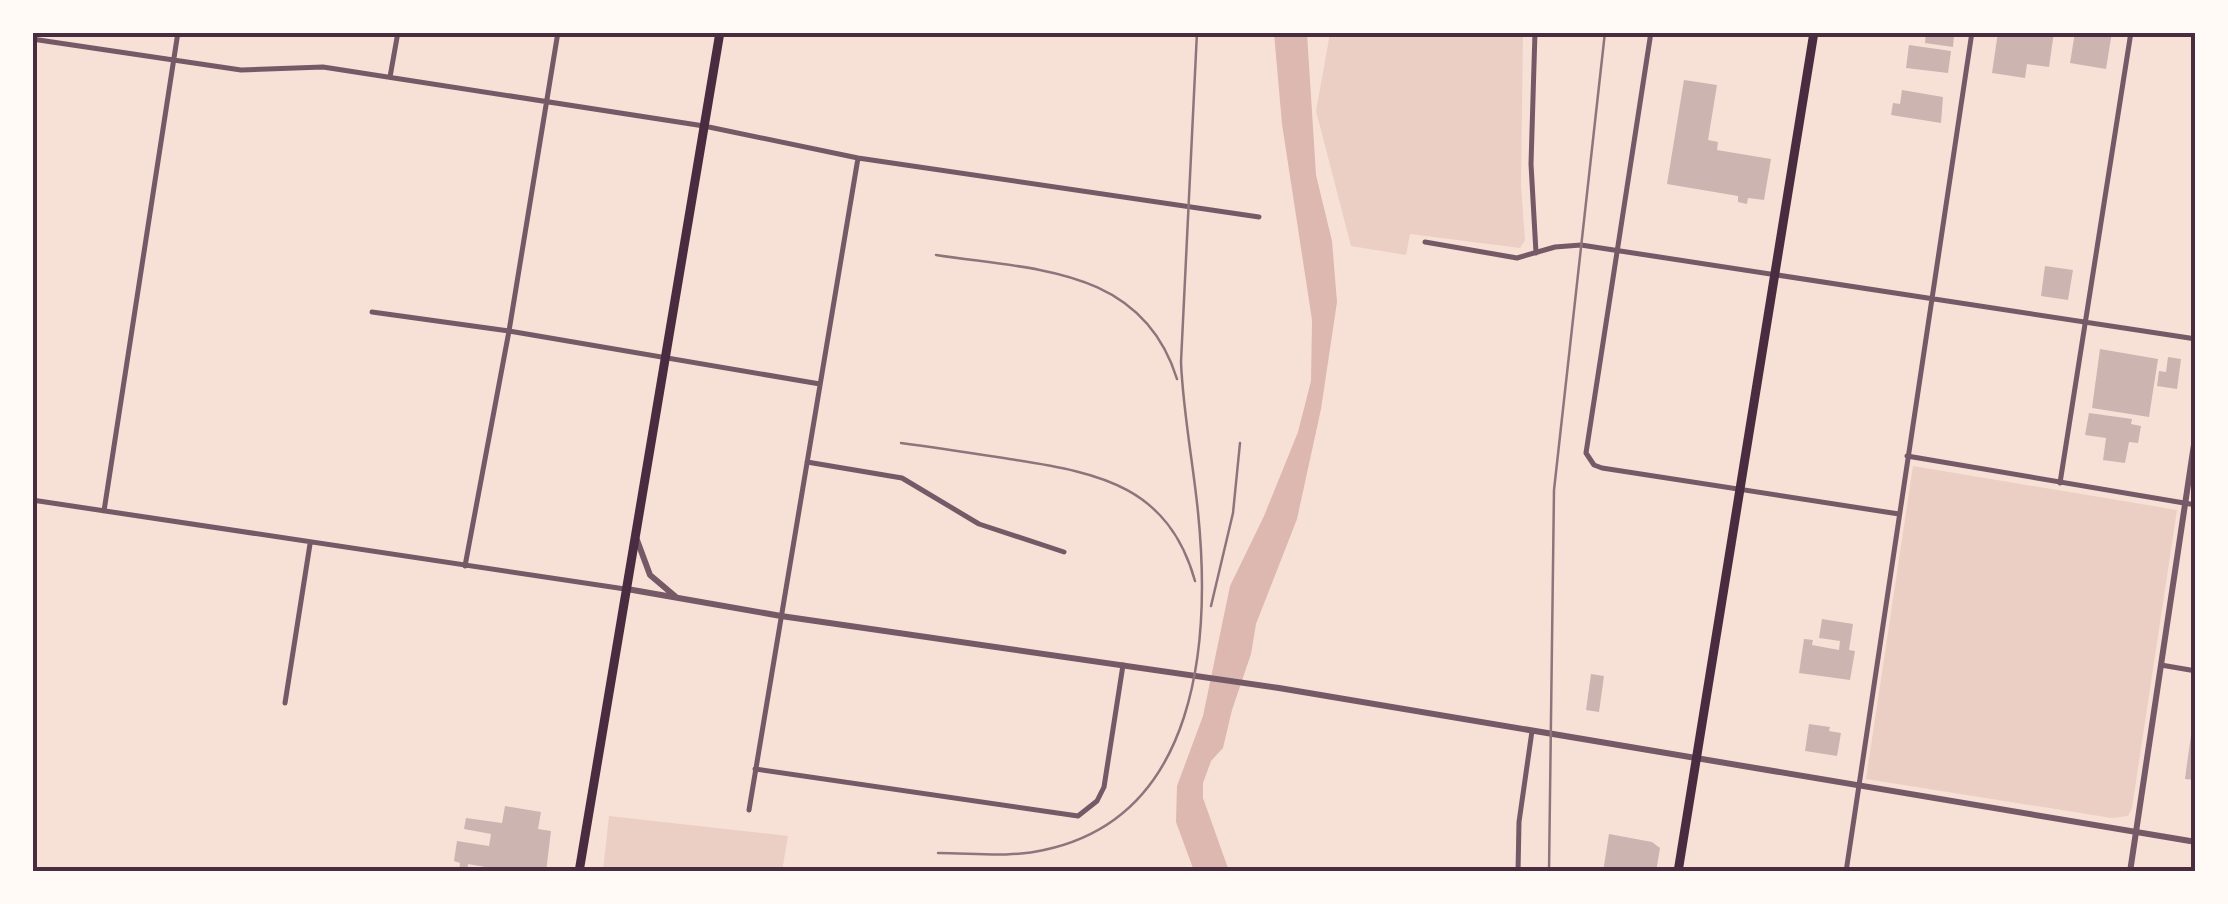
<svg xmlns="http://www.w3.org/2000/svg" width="2228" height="904" viewBox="0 0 2228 904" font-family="'Archivo Narrow',sans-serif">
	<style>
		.green { fill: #ebcfc5 }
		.water { fill: #dcb8b0 }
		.building { fill: #ccb4b1 }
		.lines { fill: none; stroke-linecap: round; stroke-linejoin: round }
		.minor { stroke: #755966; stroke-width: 5 }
		.tertiary { stroke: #755966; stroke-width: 6 }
		.primary { stroke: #4a2c40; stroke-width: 9 }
		.rail { stroke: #8f747c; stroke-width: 2.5 }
		.neatline { fill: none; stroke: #4a2c40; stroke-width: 4 }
	</style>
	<rect width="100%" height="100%" fill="#f7e1d7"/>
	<path class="green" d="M1330 33H1523L1521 186 1525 240 1520 248 1410 234 1406 255 1351 246 1316 111Z
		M1913 466 2177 510 2132 808 2128 816 2112 818 1866 779Z
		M609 816 788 836 782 871H603Z"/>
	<path class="water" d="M1274 33H1307L1316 175 1332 241 1337 302 1321 409 1297 519 1256 624 1251 654 1232 710 1223 748 1211 761 1203 783V798L1229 871H1194L1176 822 1177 786 1203 716 1230 586 1264 516 1298 432 1311 381 1312 320 1282 124Z"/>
	<path class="building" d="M1926 32 1954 36 1953 47 1925 43Z
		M1998 32H2054L2049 67 2027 64 2025 78 1992 73Z
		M2075 32H2112L2106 69 2070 63Z
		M1909 45 1951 51 1948 73 1906 68Z
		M1684 80 1717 85 1708 140 1718 142 1717 150 1771 159 1764 200 1748 198 1747 204 1738 202V196L1667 184Z
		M1902 90 1943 97 1941 123 1891 115 1893 103 1900 104Z
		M2045 266 2073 270 2068 300 2041 296Z
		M2100 349 2158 359 2149 417 2092 408Z
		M2168 357 2181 359 2177 389 2157 386 2159 371 2166 372Z
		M2089 413 2132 419 2131 424 2141 426 2138 443 2129 442 2125 463 2103 460 2106 438 2085 435Z
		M1822 619 1853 624 1849 650 1855 651 1850 680 1799 673 1804 639 1813 640 1812 645 1839 650 1840 641 1819 638Z
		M1591 674 1604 676 1599 712 1586 710Z
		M1809 724 1830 727 1829 731 1841 733 1837 756 1805 751Z
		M2191 735H2196V780L2185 779Z
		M505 806 541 812 538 829 551 831 546 872H515L468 864 467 872H459L460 863 454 861 457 841 489 846 491 834 464 829 466 818 502 823Z
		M1609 834 1652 842 1660 848 1656 872H1603Z"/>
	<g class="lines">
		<path class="minor" d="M1535 32 1531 164 1536 253
			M1651 32 1586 453 1594 465 1602 468 1899 514
			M32 39 241 70 323 67 704 126 858 158 1259 217
			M390 77 398 32
			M1425 242 1517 258 1555 247 1581 245 2196 339
			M372 312 509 331 820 384
			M1907 456 2196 505
			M807 462 902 478 979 524 1064 552
			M2060 483 2131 32
			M32 500 625 589
			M104 511 178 32
			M465 566 509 331 558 32
			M2161 665 2196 671
			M285 703 310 544
			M755 769 1078 816 1097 801 1104 787 1123 665
			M749 810 858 158
			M1518 872 1519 822 1532 731
			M1846 872 1972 32"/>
		<path class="tertiary" d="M637 540 650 575 676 597
			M627 589 781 616 1279 688 2196 842
			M2130 872 2196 431"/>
		<path class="primary" d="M579 872 720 32
			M1678 872 1814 32"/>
		<path class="rail" d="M936 255C1032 270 1142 266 1177 379
			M901 443C939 448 977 454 1016 460 1100 473 1169 487 1195 581
			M1211 606 1233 513 1240 443
			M938 853C973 853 1010 858 1044 850 1199 817 1211 641 1198 512 1193 462 1183 412 1181 362L1197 32
			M1549 872 1554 490 1605 32"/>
	</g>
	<rect width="2228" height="904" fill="none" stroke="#fffaf5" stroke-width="70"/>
	<rect x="35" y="35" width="2158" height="834" class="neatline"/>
</svg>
